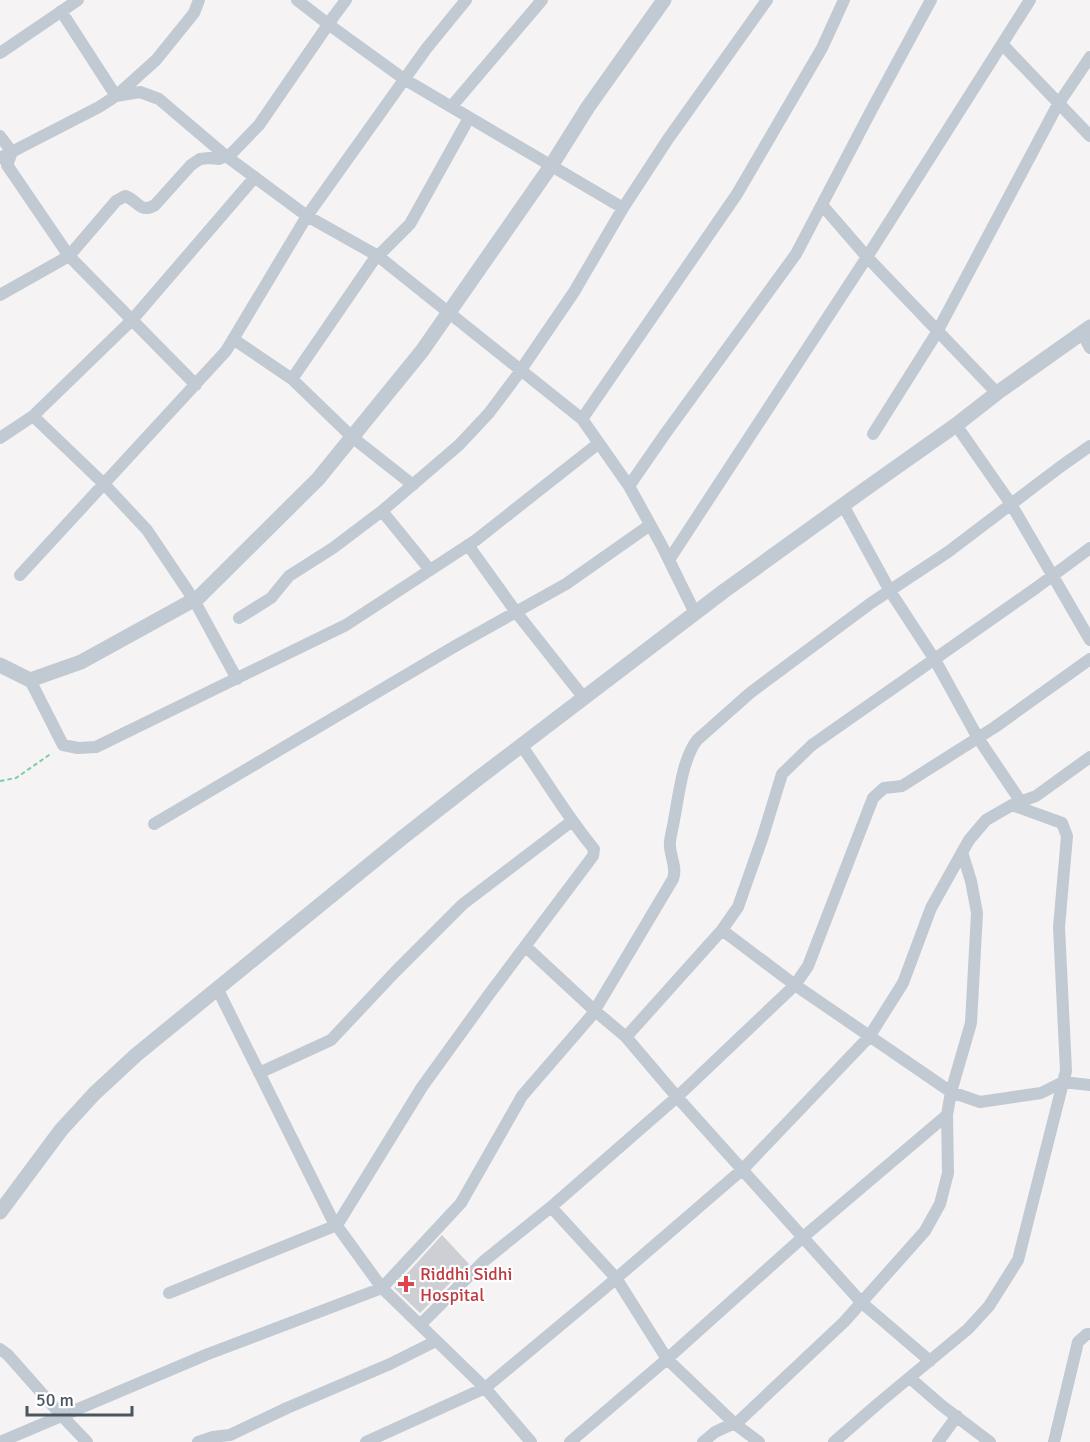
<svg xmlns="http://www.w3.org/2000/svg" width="1090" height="1442" viewBox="0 0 1090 1442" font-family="Signika,sans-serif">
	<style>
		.building { fill: #cdcfd5 }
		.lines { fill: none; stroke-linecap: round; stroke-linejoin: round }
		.path { stroke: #7ad0a6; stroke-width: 2; stroke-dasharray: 4.5 3; stroke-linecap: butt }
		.minor { stroke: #c1cad2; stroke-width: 12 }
		.tertiary { stroke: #c1cad2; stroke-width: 15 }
		.health-dot { fill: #e0444e; stroke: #fff; stroke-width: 2 }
		.labels { text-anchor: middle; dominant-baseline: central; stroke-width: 4.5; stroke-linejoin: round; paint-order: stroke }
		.health-label { font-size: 18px; fill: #be3a42; stroke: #fff; text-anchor: start }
	</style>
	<rect width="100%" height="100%" fill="#f5f3f3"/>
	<path class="building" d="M442 1235 469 1264 420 1313 394 1288Z"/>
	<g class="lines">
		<path class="path" d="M0 781 16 778 52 753"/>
		<path class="minor" d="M297 0 328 24 404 79 623 208
			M61 11 116 96 140 92 159 99 226 156 307 216 378 256 582 419 629 486 662 546 695 613
			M1002 44 1090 136
			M0 53 78 0
			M451 107 542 0
			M0 136 12 152 7 165 69 256 196 385
			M0 158 99 107 116 96 156 60 194 13 199 0
			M822 205 867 257 997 393
			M0 295 69 256 116 201 125 196C139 201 140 214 155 205L191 165 200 159 209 158 219 159 231 154 259 125 334 16 346 0
			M1082 333 1090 348
			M233 339 292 379 352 437 413 485
			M292 379 373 261 410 224 469 118
			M33 416 104 484 147 530 194 600 237 679
			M582 419 737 194 822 48 844 0
			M956 425 1011 504 1090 640
			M873 434 936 334 1057 106 1090 57
			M0 438 33 416 132 320 255 177
			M629 486 665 434 796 254 872 109 931 0
			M843 505 890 591 935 660 978 738 1021 802
			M382 511 430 570
			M468 545 516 612 584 698
			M669 560 867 257 1030 0
			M20 575 226 351 307 216 426 49 466 0
			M239 618 271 598 289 576 333 548 382 511 459 445 489 413 516 377 574 292 623 208 668 139 767 0
			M30 680 63 745 78 748 96 747 346 625 476 540 599 443
			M154 824 457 645 566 584 650 525
			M722 930 795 985 951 1092 980 1102 1041 1093 1063 1082 1090 1085
			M525 946 594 1010 626 1037 677 1097 861 1302 930 1361
			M217 988 332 1219 382 1288 485 1388 531 1442
			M626 1037 722 930 738 907 763 836 782 774 812 745 1036 588 1090 548
			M259 1073 331 1040 395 972 463 904 572 821
			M551 1207 616 1278 667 1359 735 1424 759 1442
			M169 1293 337 1225 422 1087 490 993 593 856 594 849C567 817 546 780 521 745
			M420 1325 484 1261 551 1207 677 1097 795 985 808 966 873 798 884 788 902 786 995 727 1090 659
			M0 1349 8 1355 62 1416 87 1442
			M910 1378 941 1405 990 1442
			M0 1442 208 1354 382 1288 461 1203 522 1096 592 1015 673 879C677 868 671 858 670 847 669 839 673 828 674 820 679 795 682 760 697 740L750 693 871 603 948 552 1060 467 1090 446
			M198 1442 213 1437 230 1435 287 1408 390 1364 436 1341
			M366 1442 485 1388 605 1288 743 1169 869 1037 903 983 931 908 969 840 986 820 1012 805 1036 796 1090 757
			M570 1442 667 1359 802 1238 947 1115 951 1092 971 1023 977 913 971 881 962 852
			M703 1442 715 1432 739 1421 844 1322 925 1231 940 1204 948 1173 947 1115
			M834 1442 880 1402 968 1329 989 1306 1018 1260 1066 1071 1059 927 1067 836 1062 823 1012 805
			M938 1442 957 1416
			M1054 1442 1078 1342 1087 1334H1090"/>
		<path class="tertiary" d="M0 665 30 680 81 662 199 597 318 479 422 351 551 166 588 107 664 0
			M0 1212 61 1130 94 1094 136 1055 402 838 476 780 724 591 864 490 956 425 997 393 1090 327"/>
	</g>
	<path class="health-dot" d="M403 1275h6v6h6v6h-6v6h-6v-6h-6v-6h6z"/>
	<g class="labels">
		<g class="health-label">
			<text x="420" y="1274">Riddhi Sidhi<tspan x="420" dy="21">Hospital</tspan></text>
		</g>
	</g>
	<path d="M27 1406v9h105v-9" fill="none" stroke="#4a5661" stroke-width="3"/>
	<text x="36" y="1406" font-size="18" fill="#4a5661" stroke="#ffffff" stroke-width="4.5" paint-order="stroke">50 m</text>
</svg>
